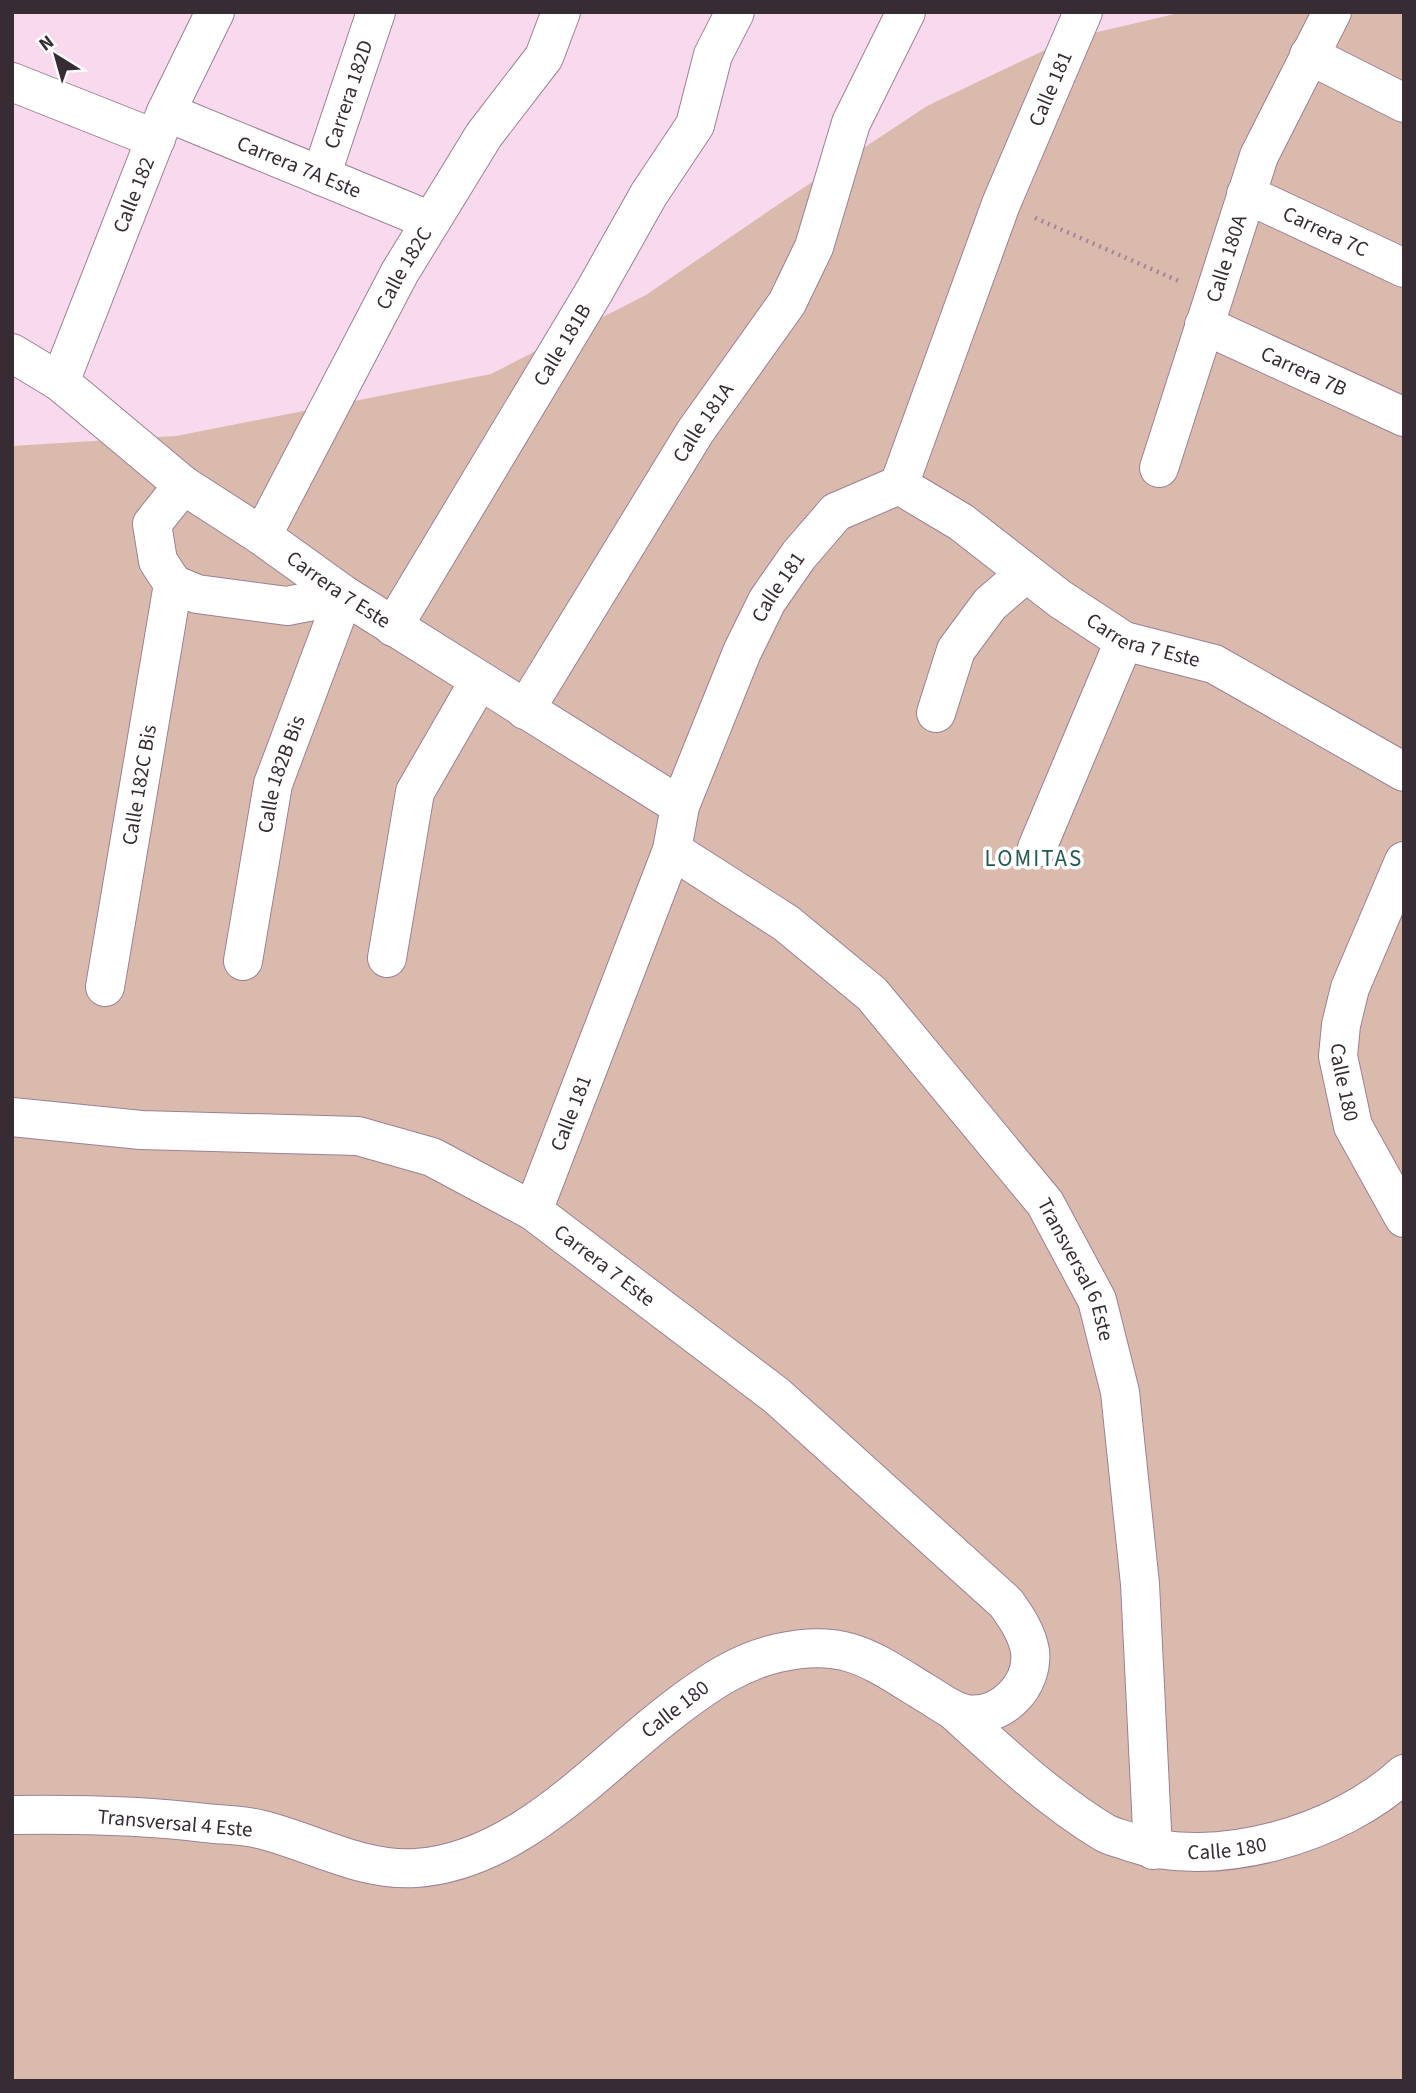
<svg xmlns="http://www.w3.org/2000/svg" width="1416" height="2093" viewBox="0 0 1416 2093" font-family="'Source Sans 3',sans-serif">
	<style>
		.green { fill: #dbbaae }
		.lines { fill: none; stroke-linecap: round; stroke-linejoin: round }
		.street-casing { stroke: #9c8093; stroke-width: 40 }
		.secondary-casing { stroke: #9c8093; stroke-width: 40 }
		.path { stroke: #9e8897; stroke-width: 4.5; stroke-dasharray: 2 5; stroke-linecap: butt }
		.street { stroke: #fff; stroke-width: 38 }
		.secondary { stroke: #fff; stroke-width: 38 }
		.labels { text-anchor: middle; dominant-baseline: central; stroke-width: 7; stroke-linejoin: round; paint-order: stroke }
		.street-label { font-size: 21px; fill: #382c34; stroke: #fff }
		.neighbourhood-label { font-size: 23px; letter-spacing: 2px; fill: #245b53; stroke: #fff }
	</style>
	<rect width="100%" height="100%" fill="#f8d9ee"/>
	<path class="green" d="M1183 12H1404V2081H12V446L176 436 491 374 646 295 773 208 927 106 1068 39Z"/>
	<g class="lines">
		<defs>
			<g id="street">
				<path d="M1309 55 1404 103"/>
				<path d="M12 82 156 139"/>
				<path id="s1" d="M166 112 431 221"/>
				<path id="s2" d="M321 176 376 12"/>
				<path id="s3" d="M1246 194 1404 268"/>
				<path id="s4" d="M1204 325 1404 417"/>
				<path id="s5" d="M12 353 60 382 183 485 262 536 344 595 680 806"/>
				<path id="s6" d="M60 382 166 112 215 12"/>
				<path id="s7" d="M1159 468 1259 156 1332 12"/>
				<path d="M183 485 152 524 158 561 173 584 197 594 287 606 344 595"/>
				<path id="s8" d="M899 485 961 522 1060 599 1124 641 1214 664 1404 772"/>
				<path id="s9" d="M262 536 400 272 484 135 544 57 561 12"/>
				<path id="s10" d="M393 627 595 290 649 194 695 125 713 55 735 12"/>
				<path id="s11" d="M525 710 695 432 787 303 814 247 851 123 906 12"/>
				<path d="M936 713 956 650 990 604 1026 573"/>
				<path d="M1037 848 1124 641"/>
				<path id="s12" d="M672 850 786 923 872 994 1045 1203 1097 1300 1120 1392 1140 1584 1153 1850"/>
				<path id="s13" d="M1404 861 1350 988 1341 1025 1338 1056 1353 1126 1404 1218"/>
				<path d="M387 958 415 792 479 681"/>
				<path id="s14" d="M243 961 273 784 344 595"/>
				<path id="s15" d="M105 987 173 584"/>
				<path id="s16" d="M533 1211 672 850 680 806 742 652 767 601 799 555 836 512 899 485 1001 204 1083 12"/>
				<path id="s17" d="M952 1709C1000 1753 1049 1799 1105 1833 1113 1837 1122 1839 1130 1842 1215 1871 1339 1834 1404 1774"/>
			</g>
			<g id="secondary">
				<path id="s18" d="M12 1117 141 1130 358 1136 432 1157 533 1211 777 1396 1006 1603C1016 1617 1027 1633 1030 1651 1034 1685 1002 1719 966 1714 950 1711 938 1700 924 1692 870 1659 845 1638 778 1653 739 1662 710 1682 678 1706 599 1765 520 1861 416 1868 362 1872 310 1841 259 1829 242 1825 223 1825 205 1823 141 1815 77 1814 12 1815"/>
			</g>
		</defs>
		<use href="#street" class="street-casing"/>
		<use href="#secondary" class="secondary-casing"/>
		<path class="path" d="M1035 218 1181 282"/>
		<use href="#street" class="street"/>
		<use href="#secondary" class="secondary"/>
	</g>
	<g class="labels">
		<g class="street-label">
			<text stroke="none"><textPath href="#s16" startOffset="1260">Calle 181</textPath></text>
			<text stroke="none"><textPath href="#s2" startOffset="86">Carrera 182D</textPath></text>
			<text stroke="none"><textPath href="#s1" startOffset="144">Carrera 7A Este</textPath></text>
			<text stroke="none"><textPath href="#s6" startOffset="201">Calle 182</textPath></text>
			<text stroke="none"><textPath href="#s3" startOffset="88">Carrera 7C</textPath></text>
			<text stroke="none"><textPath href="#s7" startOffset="220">Calle 180A</textPath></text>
			<text stroke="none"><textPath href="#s9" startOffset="303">Calle 182C</textPath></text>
			<text stroke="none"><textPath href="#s10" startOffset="329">Calle 181B</textPath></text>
			<text stroke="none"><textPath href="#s4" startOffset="110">Carrera 7B</textPath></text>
			<text stroke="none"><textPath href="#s11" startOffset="338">Calle 181A</textPath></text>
			<text stroke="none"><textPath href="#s16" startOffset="672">Calle 181</textPath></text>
			<text stroke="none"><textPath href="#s5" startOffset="404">Carrera 7 Este</textPath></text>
			<text stroke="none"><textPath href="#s8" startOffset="292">Carrera 7 Este</textPath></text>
			<text stroke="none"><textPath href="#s14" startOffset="191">Calle 182B Bis</textPath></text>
			<text stroke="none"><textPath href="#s15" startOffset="205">Calle 182C Bis</textPath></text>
			<text stroke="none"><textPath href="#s13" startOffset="234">Calle 180</textPath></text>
			<text stroke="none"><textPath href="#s16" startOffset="105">Calle 181</textPath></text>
			<text stroke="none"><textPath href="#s18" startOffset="628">Carrera 7 Este</textPath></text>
			<text stroke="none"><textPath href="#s12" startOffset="592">Transversal 6 Este</textPath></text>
			<text transform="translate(675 1709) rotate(-38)">Calle 180</text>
			<text transform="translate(175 1823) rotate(5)">Transversal 4 Este</text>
			<text stroke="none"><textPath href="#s17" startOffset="322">Calle 180</textPath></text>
		</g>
		<g class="neighbourhood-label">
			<text x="1034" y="858">LOMITAS</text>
		</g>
	</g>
	<rect width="1416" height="2093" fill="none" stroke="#382c34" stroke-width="28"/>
	<g transform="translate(56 56) rotate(323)" stroke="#ffffff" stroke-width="5" paint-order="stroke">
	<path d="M0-5L12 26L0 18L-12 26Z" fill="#382c34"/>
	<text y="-10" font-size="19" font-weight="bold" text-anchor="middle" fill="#382c34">N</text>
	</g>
</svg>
